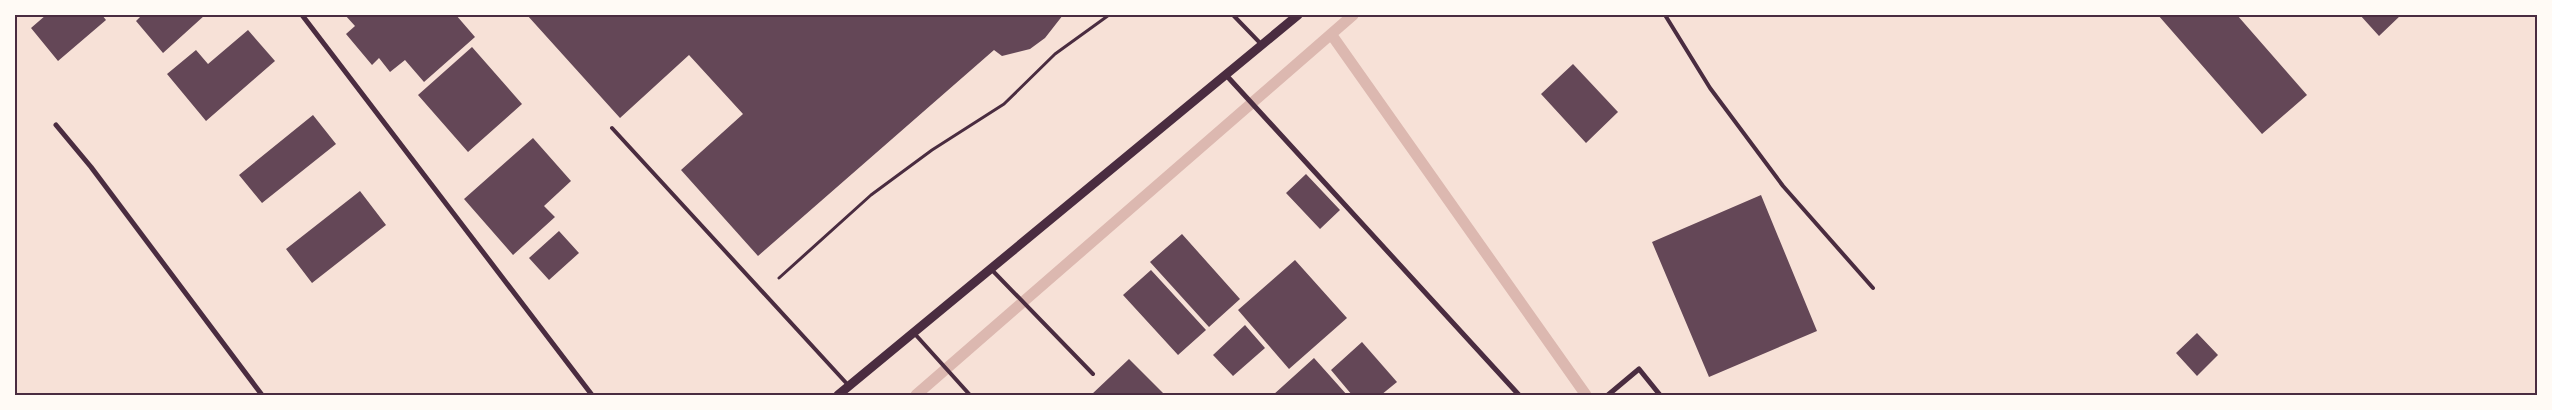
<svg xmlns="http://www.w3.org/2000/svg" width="2552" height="410" viewBox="0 0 2552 410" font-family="'Work Sans',sans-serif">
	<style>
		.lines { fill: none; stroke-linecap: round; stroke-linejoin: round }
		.stream { stroke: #dcb8b0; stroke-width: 11 }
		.building { fill: #644757 }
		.path { stroke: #4a2c40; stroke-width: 3 }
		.service { stroke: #4a2c40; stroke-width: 4 }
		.minor { stroke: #4a2c40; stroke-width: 5 }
		.tertiary { stroke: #4a2c40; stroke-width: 9 }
		.neatline { fill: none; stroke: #4a2c40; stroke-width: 2 }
	</style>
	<rect width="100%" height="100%" fill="#f7e1d7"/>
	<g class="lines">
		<path class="stream" d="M1331 34 1586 395
			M916 395 1353 15"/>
	</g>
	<path class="building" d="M46 15H102L106 20 58 61 31 28Z
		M142 15H205L163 53 136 21Z
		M345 15H456L475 37 424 82 405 60 390 72 379 58 372 65 346 34 355 26Z
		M527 15H1063L1045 38 1030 49 1002 56 994 50 758 256 681 170 743 114 689 55 620 118Z
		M2158 15H2237L2307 95 2262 134Z
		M2360 15H2401L2379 36Z
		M248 30 275 61 206 121 167 74 196 50 208 64Z
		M472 47 522 104 468 152 418 95Z
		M1573 64 1618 112 1586 143 1541 94Z
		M313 115 336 144 262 203 239 175Z
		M533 138 571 181 544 206 555 217 513 255 464 199Z
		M1306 174 1340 210 1320 229 1286 193Z
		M360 191 386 225 312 283 286 249Z
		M1761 195 1817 331 1709 377 1652 242Z
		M559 231 579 253 549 280 529 258Z
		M1182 234 1240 299 1209 327 1150 262Z
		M1295 260 1347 318 1289 369 1238 310Z
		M1151 270 1206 330 1178 355 1123 295Z
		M1245 325 1265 348 1233 376 1213 355Z
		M2197 333 2218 355 2197 376 2176 353Z
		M1362 342 1397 382 1381 395H1352L1331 370Z
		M1314 358 1347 395H1273Z
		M1129 359 1163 393 1161 395H1091Z"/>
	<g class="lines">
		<path class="path" d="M779 278 871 195 932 150 1004 104 1055 54 1109 15"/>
		<path class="service" d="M1233 15 1262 45
			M1665 15 1710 88 1783 186 1873 288
			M612 128 849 386
			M991 269 1093 374
			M914 333 970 395"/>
		<path class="minor" d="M302 15 592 395
			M1226 75 1519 395
			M56 125 91 167 262 395
			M1608 395 1639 369 1660 395"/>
		<path class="tertiary" d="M838 395 1298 15"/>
	</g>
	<rect width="2552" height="410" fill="none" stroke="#fffaf5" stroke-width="32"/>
	<rect x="16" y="16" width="2520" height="378" class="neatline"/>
</svg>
